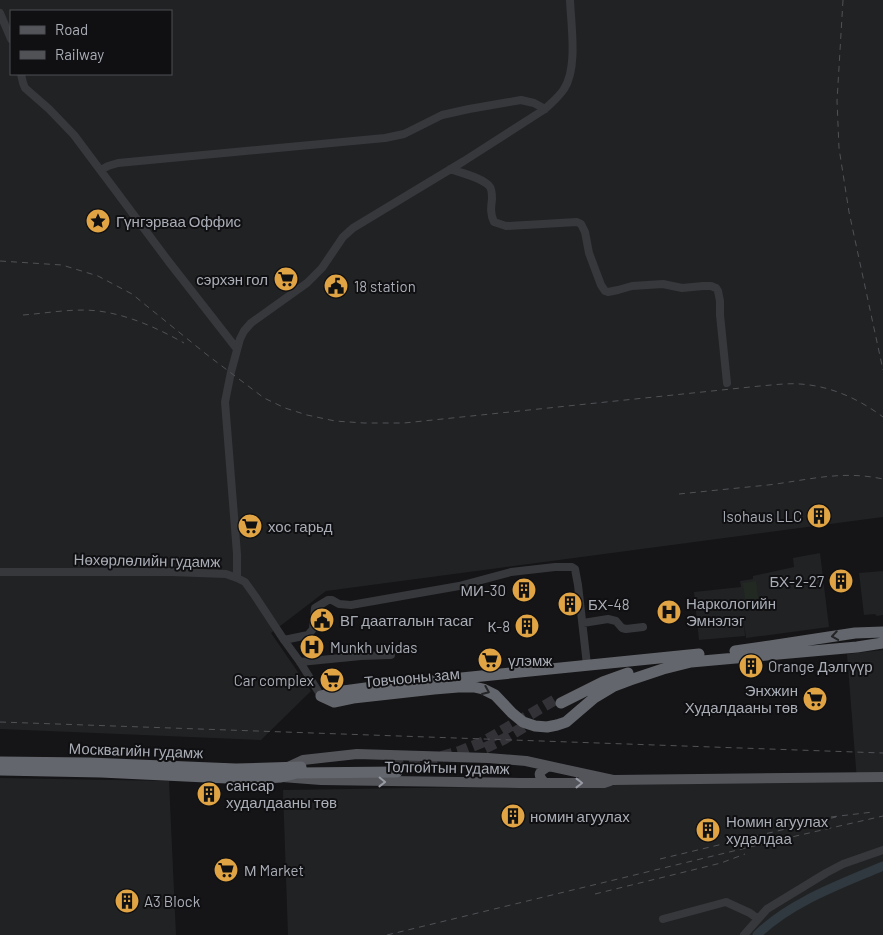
<svg xmlns="http://www.w3.org/2000/svg" width="883" height="935" viewBox="0 0 883 935" font-family="Barlow,sans-serif">
	<style>
		.built { fill: #212224; fill-rule: evenodd }
		.green { fill: #222922 }
		.lines { fill: none; stroke-linecap: round; stroke-linejoin: round }
		.river { stroke: #30393f; stroke-width: 9 }
		.highway-tunnel { stroke: #333337; stroke-width: 11; stroke-dasharray: 11 5.5; stroke-linecap: butt }
		.minor { stroke: #37383c; stroke-width: 8 }
		.major { stroke: #53555a; stroke-width: 10 }
		.highway { stroke: #63666c; stroke-width: 11 }
		.rail { stroke: #505256; stroke-width: 1; stroke-dasharray: 6 5; stroke-linecap: butt }
		.oneway { stroke: #252628 }
		.oneway2 { stroke: #989ba4 }
		.labels { text-anchor: middle; dominant-baseline: central; stroke-width: 4; stroke-linejoin: round; paint-order: stroke }
		.poi-label { font-size: 15px; fill: #a9adb6; stroke: #101012; text-anchor: start }
		.street-label { font-size: 15px; fill: #a9adb6; stroke: #101012 }
	</style>
	<rect width="100%" height="100%" fill="#151517"/>
	<path class="built" d="M0 0H883V517L326 591 271 633 311 691 261 740 0 729ZM11 11H171V74H11Z
		M820 553 829 627 746 638 744 622 745 636 699 640 694 592 741 587 740 581 753 579V576L794 567 793 558Z
		M883 571V615L877 616 875 614 864 615 859 573Z
		M883 650V935H288L283 790 857 781 847 654Z
		M0 778 169 781 176 935H0Z"/>
	<path class="green" d="M756 581 759 604 746 606 743 583Z"/>
	<g class="lines">
		<path class="river" d="M757 935C790 902 841 884 883 866"/>
		<path class="highway-tunnel" d="M485 748 504 739 530 723
			M393 766 436 758 458 752 483 742 558 698"/>
		<path class="minor" d="M0 13 11 39
			M21 74 23 83 25 88 49 109 74 135 169 262 237 349
			M450 169C461 173 484 178 490 187 492 190 492 195 492 199 491 207 490 214 494 222L506 226 577 222 581 224 585 232 589 253 601 285 605 291 608 292 618 290 632 286 663 284 682 288 703 286H711L716 288 718 291 720 301V315L727 383
			M101 170 108 166 118 163 385 138 404 134 442 115 469 109 521 100 534 103 545 109
			M0 572H171L226 574 237 578 245 582 255 596 284 640 300 662 321 696
			M237 578V554L225 402 231 372 240 339 244 331 251 323 307 283 322 268 343 237 353 228 464 161 545 109C551 103 559 97 564 89 578 68 571 25 570 0
			M583 623 608 619 616 621 622 628 626 629 643 627
			M284 640 308 635 313 629 315 608 328 600H332L339 604 351 605 459 586 511 572 555 567H572L575 569 578 585 587 665
			M300 662 361 656 391 655
			M663 919 726 902 750 913 758 919
			M744 935 767 909 826 873 843 864 883 850"/>
		<path class="major" d="M288 767 303 760 357 754 488 758 526 761 613 780 883 777
			M282 777 321 780 520 783H604L610 781
			M545 783C536 774 539 772 549 766"/>
		<path class="highway" d="M735 651 770 646 855 633 883 632
			M321 696 334 702 353 698 434 689 458 687H474L483 689 495 695 512 713 523 722 535 726 547 727 557 725 566 722 594 698 614 686 630 680 663 669 691 662 857 647 883 643
			M321 696 336 692 373 687 699 654
			M561 703 603 682 628 673
			M0 762 89 763 236 769 301 767
			M0 770 101 772 248 779 281 777 297 773 397 772"/>
		<path class="rail" d="M843 0 837 101 839 148 849 212 883 370
			M0 261 62 265 98 276 132 294 206 354 264 398 285 408 307 415 335 421 364 423H404L760 386C773 385 787 383 800 384 831 386 859 399 883 417
			M23 315C50 313 78 307 105 312 133 317 159 329 184 343
			M679 494C708 491 738 488 768 485 809 480 841 470 883 479
			M0 722 883 753
			M831 817 873 812
			M660 859 836 817
			M595 894 721 863 745 854
			M387 935 783 839 883 816"/>
	</g>
	<defs><path id="oneway-chevron" d="M-2-3.5L2.5 0L-2 3.5" fill="none" stroke-width="1.6" stroke-linecap="round" stroke-linejoin="round" transform="scale(1.25)"/></defs>
	<g class="oneway">
		<use href="#oneway-chevron" transform="translate(835 636) rotate(171)"/>
		<use href="#oneway-chevron" transform="translate(486 691) rotate(23)"/>
	</g>
	<g class="oneway2">
		<use href="#oneway-chevron" transform="translate(382 782) rotate(1)"/>
		<use href="#oneway-chevron" transform="translate(579 783)"/>
	</g>
	<defs>
		<symbol id="sight-disc" viewBox="-11 -11 22 22"><circle r="9.5" fill="#e0a444" stroke="#101012"/><path d="M0-6L1.8-2.2L6-1.7L2.9 1.2L3.7 5.4L0 3.3L-3.7 5.4L-2.9 1.2L-6-1.7L-1.8-2.2Z" fill="#111"/></symbol>
		<symbol id="supermarket-disc" viewBox="-11 -11 22 22"><circle r="9.5" fill="#e0a444" stroke="#101012"/><path d="M-6-5.5h2.5l.6 2H6L4.5 2H-2.5L-4.4-4H-6ZM-1.5 3.2a1.3 1.3 0 1 0 .1 0ZM3 3.2a1.3 1.3 0 1 0 .1 0Z" fill="#111"/></symbol>
		<symbol id="civic-disc" viewBox="-11 -11 22 22"><circle r="9.5" fill="#e0a444" stroke="#101012"/><path d="M-.6-6.5H3V-4.5H.6V-3L4-1V1h2V6H-6V1h2V-1L-.6-3ZM-1.2 2.5V6h2.4V2.5Z" fill="#111"/></symbol>
		<symbol id="building-disc" viewBox="-11 -11 22 22"><circle r="9.5" fill="#e0a444" stroke="#101012"/><path d="M-4-6H4V6H1V3H-1V6H-4ZM-2.5-4.3h1.7v1.8h-1.7ZM.8-4.3h1.7v1.8H.8ZM-2.5-1h1.7V.8h-1.7ZM.8-1h1.7V.8H.8Z" fill="#111"/></symbol>
		<symbol id="hospital-disc" viewBox="-11 -11 22 22"><circle r="9.5" fill="#e0a444" stroke="#101012"/><path d="M-5-5h3v3.5h4V-5h3V5h-3V1.5h-4V5h-3Z" fill="#111"/></symbol>
	</defs>
	<g fill-rule="evenodd">
		<use href="#sight-disc" x="84" y="207" width="28" height="28"/>
		<use href="#supermarket-disc" x="272" y="265" width="28" height="28"/>
		<use href="#civic-disc" x="322" y="272" width="28" height="28"/>
		<use href="#building-disc" x="805" y="502" width="28" height="28"/>
		<use href="#supermarket-disc" x="236" y="512" width="28" height="28"/>
		<use href="#building-disc" x="827" y="567" width="28" height="28"/>
		<use href="#building-disc" x="510" y="576" width="28" height="28"/>
		<use href="#building-disc" x="556" y="590" width="28" height="28"/>
		<use href="#hospital-disc" x="655" y="598" width="28" height="28"/>
		<use href="#civic-disc" x="308" y="606" width="28" height="28"/>
		<use href="#building-disc" x="513" y="612" width="28" height="28"/>
		<use href="#hospital-disc" x="298" y="633" width="28" height="28"/>
		<use href="#supermarket-disc" x="476" y="646" width="28" height="28"/>
		<use href="#building-disc" x="737" y="652" width="28" height="28"/>
		<use href="#supermarket-disc" x="318" y="666" width="28" height="28"/>
		<use href="#supermarket-disc" x="801" y="685" width="28" height="28"/>
		<use href="#building-disc" x="195" y="780" width="28" height="28"/>
		<use href="#building-disc" x="499" y="802" width="28" height="28"/>
		<use href="#building-disc" x="694" y="816" width="28" height="28"/>
		<use href="#supermarket-disc" x="212" y="856" width="28" height="28"/>
		<use href="#building-disc" x="113" y="887" width="28" height="28"/>
	</g>
	<g class="labels">
		<g class="poi-label">
			<text x="116" y="221">Гүнгэрваа Оффис</text>
			<text x="268" y="279" text-anchor="end">сэрхэн гол</text>
			<text x="354" y="286">18 station</text>
			<text x="802" y="516" text-anchor="end">Isohaus LLC</text>
			<text x="268" y="526">хос гарьд</text>
			<text x="824" y="581" text-anchor="end">БХ-2-27</text>
			<text x="506" y="590" text-anchor="end">МИ-30</text>
			<text x="686" y="603">Наркологийн<tspan x="686" dy="17">Эмнэлэг</tspan></text>
			<text x="588" y="604">БХ-48</text>
			<text x="340" y="620">ВГ даатгалын тасаг</text>
			<text x="510" y="626" text-anchor="end">К-8</text>
			<text x="330" y="647">Munkh uvidas</text>
			<text x="508" y="660">үлэмж</text>
			<text x="768" y="666">Orange Дэлгүүр</text>
			<text x="314" y="680" text-anchor="end">Car complex</text>
			<text x="798" y="690" text-anchor="end">Энхжин<tspan x="798" dy="17">Худалдааны төв</tspan></text>
			<text x="226" y="785">сансар<tspan x="226" dy="17">худалдааны төв</tspan></text>
			<text x="530" y="816">номин агуулах</text>
			<text x="726" y="821">Номин агуулах<tspan x="726" dy="17">худалдаа</tspan></text>
			<text x="244" y="870">М Market</text>
			<text x="144" y="901">A3 Block</text>
		</g>
		<g class="street-label">
			<text transform="translate(147 560) rotate(1)">Нөхөрлөлийн гудамж</text>
			<text transform="translate(412 677) rotate(-5)">Товчооны зам</text>
			<text transform="translate(136 750) rotate(2)">Москвагийн гудамж</text>
			<text transform="translate(447 767) rotate(1)">Толгойтын гудамж</text>
		</g>
	</g>
	<rect x="10" y="10" width="162" height="65" fill="#101012" stroke="#4d4f54"/>
	<rect x="20" y="26" width="25" height="8" fill="#53555a" stroke="#4d4f54"/>
	<text x="55" y="35" font-size="15" fill="#a9adb6">Road</text>
	<rect x="20" y="51" width="25" height="8" fill="#505256" stroke="#4d4f54"/>
	<text x="55" y="60" font-size="15" fill="#a9adb6">Railway</text>
</svg>
